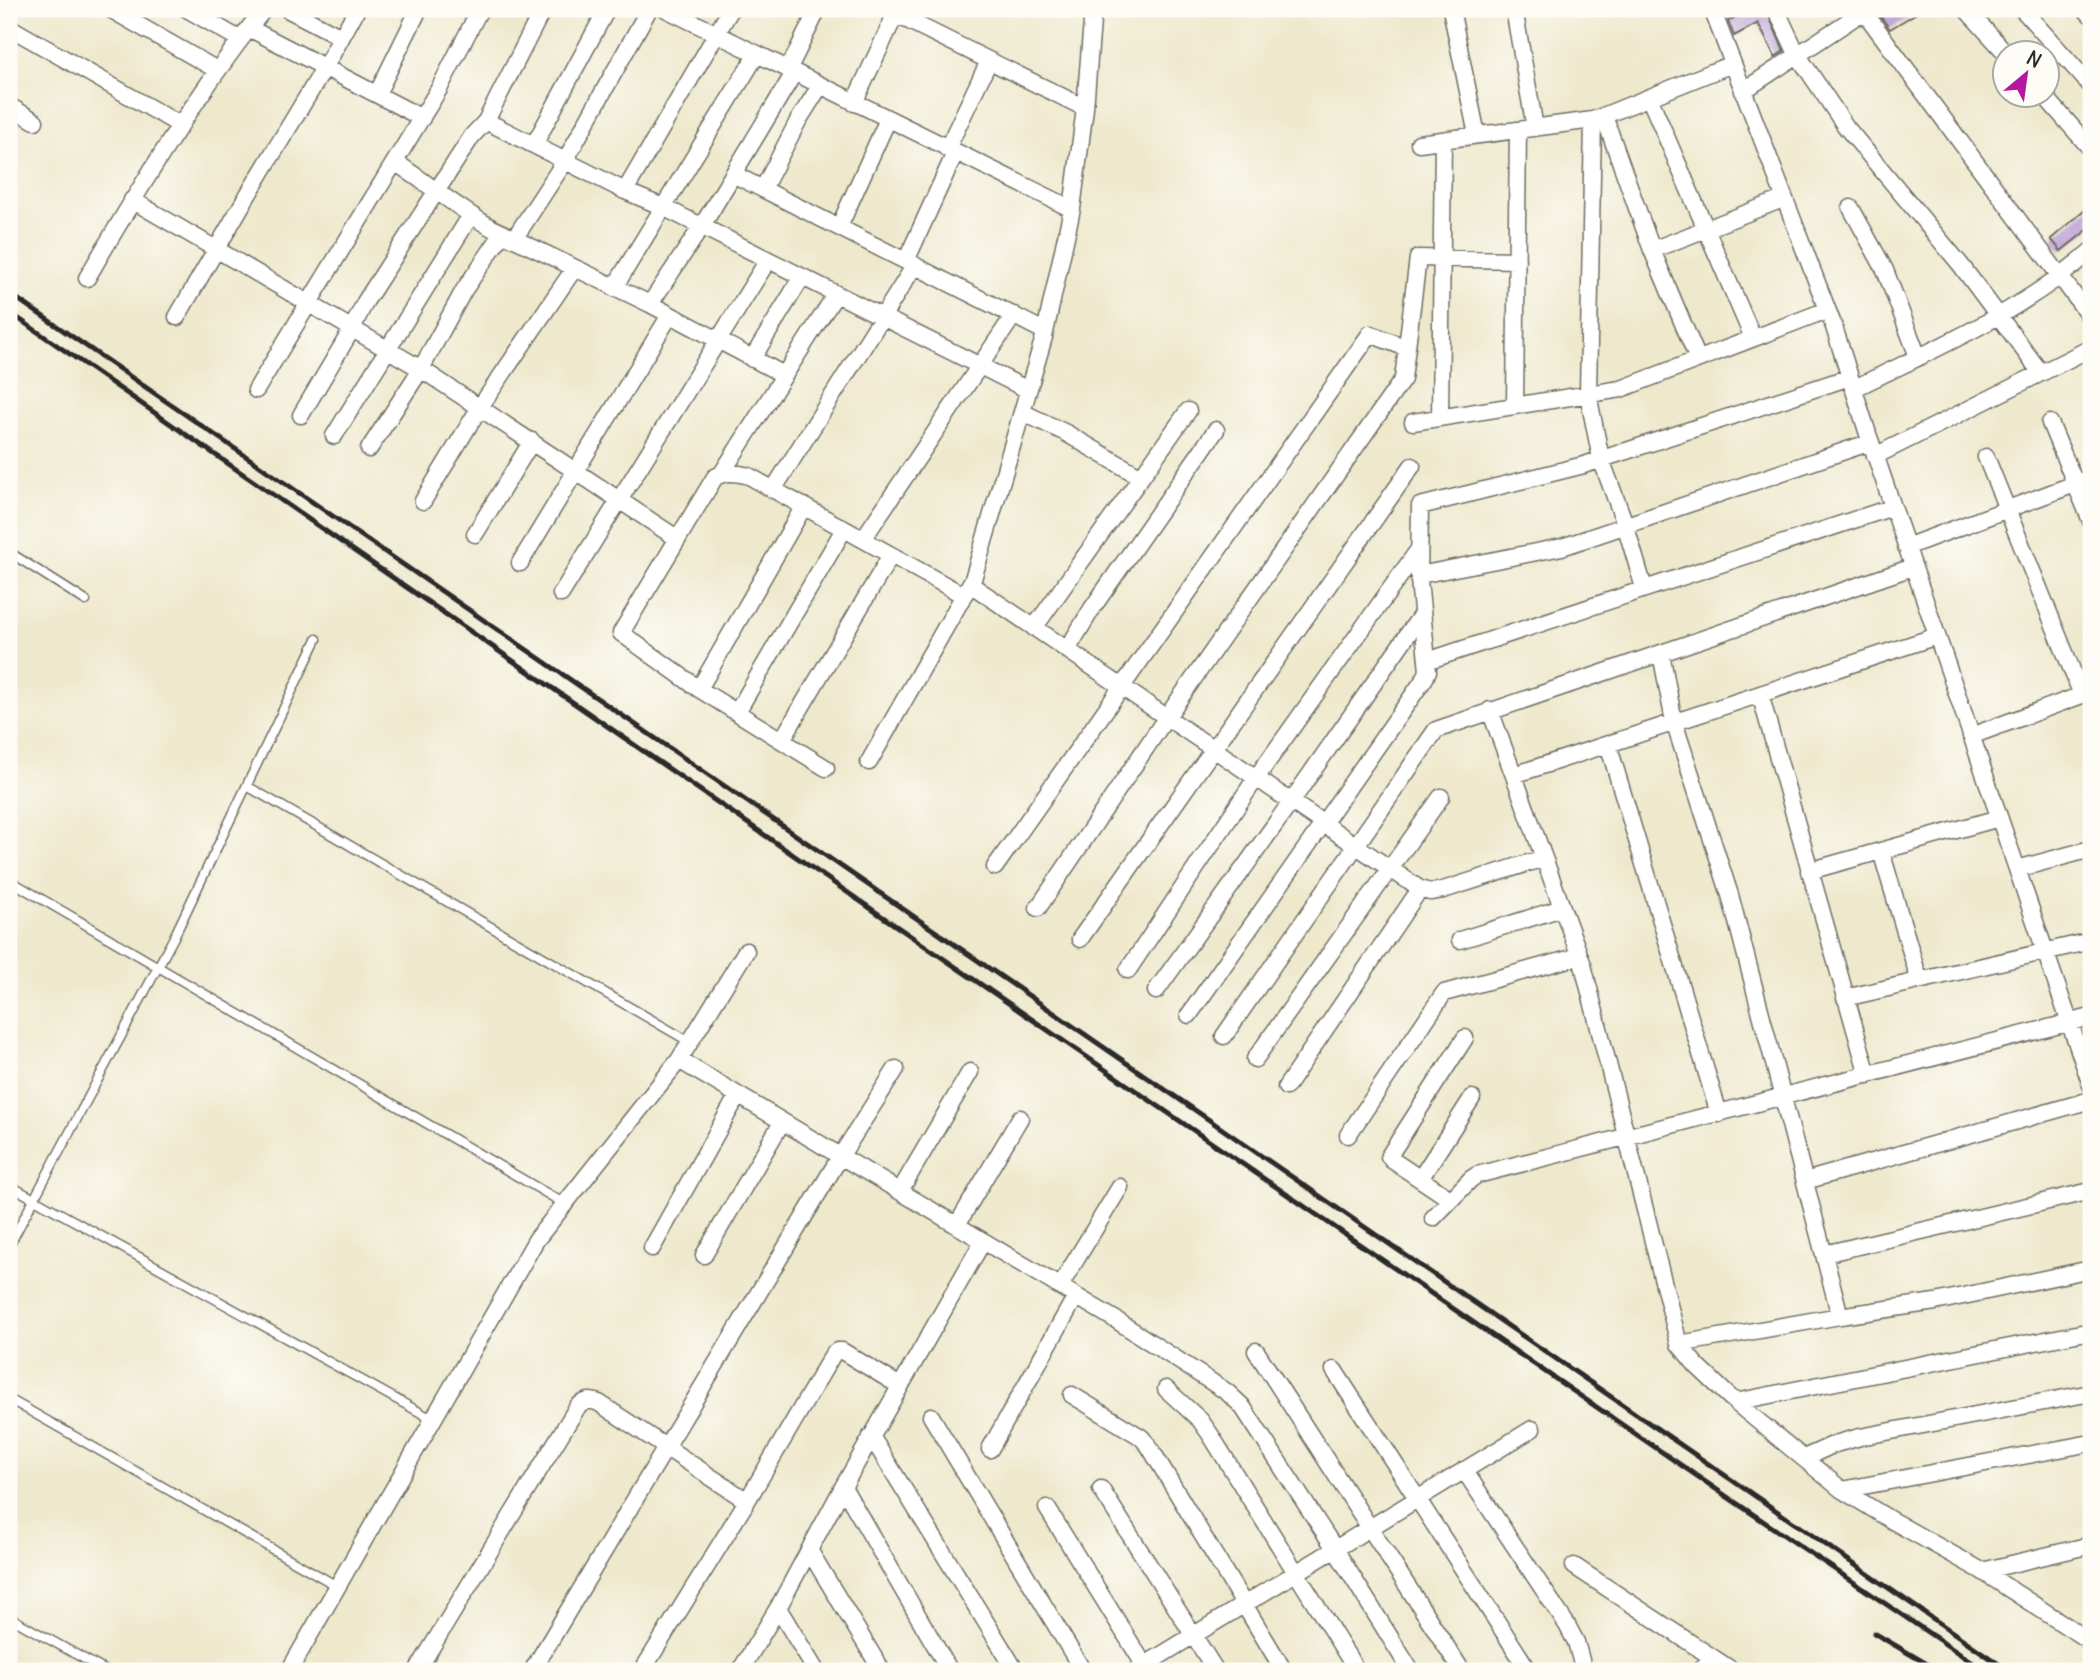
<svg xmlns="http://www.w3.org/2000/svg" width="2100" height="1680" viewBox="0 0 2100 1680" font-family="Delius,sans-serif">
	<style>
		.building { fill: #bba0d3 }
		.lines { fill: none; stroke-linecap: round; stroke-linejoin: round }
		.lane-casing { stroke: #6f6d63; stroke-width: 11 }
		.street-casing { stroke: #6f6d63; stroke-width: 19 }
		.lane { stroke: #fff; stroke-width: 8 }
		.street { stroke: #fff; stroke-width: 16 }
		.rail { stroke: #2b2b2b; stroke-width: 5 }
	</style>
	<rect width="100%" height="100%" fill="#fdfcf7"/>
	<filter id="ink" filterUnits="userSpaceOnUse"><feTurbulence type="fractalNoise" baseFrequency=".0143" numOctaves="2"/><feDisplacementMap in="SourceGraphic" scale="14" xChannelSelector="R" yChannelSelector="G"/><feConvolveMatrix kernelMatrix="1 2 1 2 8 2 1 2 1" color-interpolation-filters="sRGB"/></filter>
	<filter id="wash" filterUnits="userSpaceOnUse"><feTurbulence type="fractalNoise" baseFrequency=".00686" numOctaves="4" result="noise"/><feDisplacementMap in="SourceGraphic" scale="28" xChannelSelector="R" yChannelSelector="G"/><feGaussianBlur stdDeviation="1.57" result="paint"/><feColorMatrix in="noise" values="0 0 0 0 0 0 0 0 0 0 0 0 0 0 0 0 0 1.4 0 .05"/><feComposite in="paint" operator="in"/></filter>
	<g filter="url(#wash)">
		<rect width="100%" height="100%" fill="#eee8cc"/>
		<g id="blocks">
			<path class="building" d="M1751 9H1766L1784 51 1775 57 1758 23 1734 36 1728 21Z
				M1886 9H1923L1890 29 1878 13Z
				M2091 205V227L2061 251 2051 239Z"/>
		</g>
	</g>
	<g filter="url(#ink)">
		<use href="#blocks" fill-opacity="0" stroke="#6f6d63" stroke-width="2"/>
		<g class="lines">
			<defs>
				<path id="lane" d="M9 552 86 601
					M247 786 690 1042
					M9 880 565 1204
					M9 1185 432 1419
					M9 1246 174 937 317 639
					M9 1399 337 1586
					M9 1617 106 1671"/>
				<path id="street" d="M110 9 217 70
					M187 9 239 39
					M287 9 341 37
					M543 9 487 119 488 122 625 191 663 207 1028 390
					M666 9 1072 209
					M885 9 1085 108
					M1451 9 1477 135
					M1514 9 1535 128
					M1712 9 1834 327 1868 434 2091 1085
					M1776 9 1797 54 1846 127 1960 264 2041 373
					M1862 9 2091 318
					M1966 9 2006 53
					M2022 9 2091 86
					M2085 9 2091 15
					M9 27 180 125
					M249 28 422 118
					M788 70 818 9
					M1743 91 1867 9
					M377 94 419 9
					M2043 94 2091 149
					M1649 97 1753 338
					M854 103 898 9
					M9 106 35 121
					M1604 116 1652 250 1698 359
					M1593 120 1588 394 1601 459 1625 524 1644 588
					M1419 143 1593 120 1732 64
					M534 145 607 9
					M947 149 989 61
					M395 162C428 184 458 208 492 228L650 304 784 375
					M733 174 1044 331
					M763 189 798 121 820 86
					M625 191 731 9
					M132 200 421 369 678 539
					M1851 208 1885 270 1918 357
					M839 227 888 119
					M514 239 565 161 649 9
					M1652 250 1783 199
					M906 261 955 153
					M87 278C141 185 197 93 264 9
					M614 288 757 54
					M650 304 702 226 794 73
					M177 317 243 203 325 67 357 9
					M752 359 802 277
					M1853 389C1936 348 2022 312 2091 251
					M256 390 439 89 480 9
					M1515 406 1518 130
					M1022 412 1066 433 1141 477
					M301 415 352 329 365 302 472 136 487 120
					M1440 418 1443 140
					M1413 422 1621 389 1827 310
					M2050 423 2091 521
					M334 436 471 215
					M369 449 421 369 464 290 503 233
					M1875 456 2091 348
					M1986 457 2082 695
					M722 473 836 294
					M773 490 915 265
					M423 501 480 407 574 269
					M475 534 532 441
					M863 539 1014 315
					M1906 547 2091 478
					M520 563 670 315
					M1419 575 1562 547 1871 442
					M970 584 1420 889 1430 892 1443 890 1544 858
					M561 594 768 260
					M1034 628 1188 411
					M1067 650 1093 607 1216 430
					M1661 653 1674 722 1730 895 1840 1316
					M1427 661 1893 507
					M699 689 804 506
					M1760 694 1868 1075
					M1490 710 1583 965 1679 1344 1696 1365 1735 1402 1842 1490 1891 1520 1982 1571 2091 1642
					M737 712 844 529
					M1971 736 2090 692
					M782 740 891 555
					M1608 744 1719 1114
					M869 762 973 579 1044 337 1072 209 1085 108 1093 9
					M826 768 699 689 621 633 715 477C727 471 737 473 749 476L963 595
					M1514 775 1937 636
					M1881 851 1919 979
					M995 867 1370 334 1407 348
					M2017 869 2091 849
					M1809 871 1999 818
					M1038 908 1166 718 1403 379 1418 258 1517 260
					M1080 939 1412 466
					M1460 940 1562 908
					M1128 970 1256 778 1419 549
					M1156 991 1291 802 1422 614
					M1845 998 2091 941
					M1189 1015 1425 678 1428 671 1419 580 1420 506 1584 465 1850 377
					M1224 1036 1436 730 1913 567
					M1255 1059 1441 797
					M679 1060 1116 1320 1227 1392 1242 1406 1335 1549 1411 1671
					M1286 1087 1420 889
					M1348 1135 1444 993 1580 956
					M1420 1179 1472 1098
					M1805 1181 2091 1100
					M900 1191 970 1072
					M1450 1199 1392 1160 1389 1156 1465 1038
					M1433 1218 1471 1179 1477 1175 2091 1017
					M957 1225 1020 1118
					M652 1248 738 1095
					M1824 1254 2091 1191
					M704 1255 782 1122
					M1060 1286 1120 1187
					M1679 1344 1840 1316 1935 1302 2091 1269
					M1256 1351 1462 1671
					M1334 1370 1529 1671
					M1166 1389 1200 1420 1210 1434 1357 1671
					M1072 1395 1141 1437 1149 1446 1284 1671
					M1735 1402 2091 1331
					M931 1416 1083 1671
					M871 1436 1016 1671
					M990 1449 1076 1296
					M1804 1458 1835 1444 1860 1437 2091 1393
					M1464 1470 1567 1625 1576 1642 1584 1671
					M843 1487 950 1671
					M1101 1489 1216 1671
					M1842 1490 2091 1443
					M1047 1508 1148 1671
					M809 1550 882 1671
					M1574 1566 1733 1671
					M1982 1571 2091 1545
					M778 1608 816 1671
					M289 1671 536 1240 679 1060 746 951
					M417 1671 578 1406C586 1401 590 1399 599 1403L747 1501
					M532 1671 840 1157 896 1069
					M642 1671 747 1501 833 1354 837 1351H842L900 1386
					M740 1671 778 1608 843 1487 983 1241
					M1135 1671 1532 1429
					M1697 1671 1716 1660"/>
			</defs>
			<use href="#lane" class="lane-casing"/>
			<use href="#street" class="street-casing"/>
			<use href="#lane" class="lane"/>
			<use href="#street" class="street"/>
			<path class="rail" d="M9 293 2009 1671
				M9 312 883 917 1726 1496 1985 1671
				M1874 1633 1939 1671"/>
		</g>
	</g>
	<rect width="2100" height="1680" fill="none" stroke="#fdfcf7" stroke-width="35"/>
	<g transform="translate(2026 74) rotate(29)"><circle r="33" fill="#fdfcf7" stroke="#a9a8a5" stroke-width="2"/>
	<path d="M0-5L12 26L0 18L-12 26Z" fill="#b5179e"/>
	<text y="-10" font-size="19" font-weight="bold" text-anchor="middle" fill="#2b2b2b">N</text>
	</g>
</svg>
